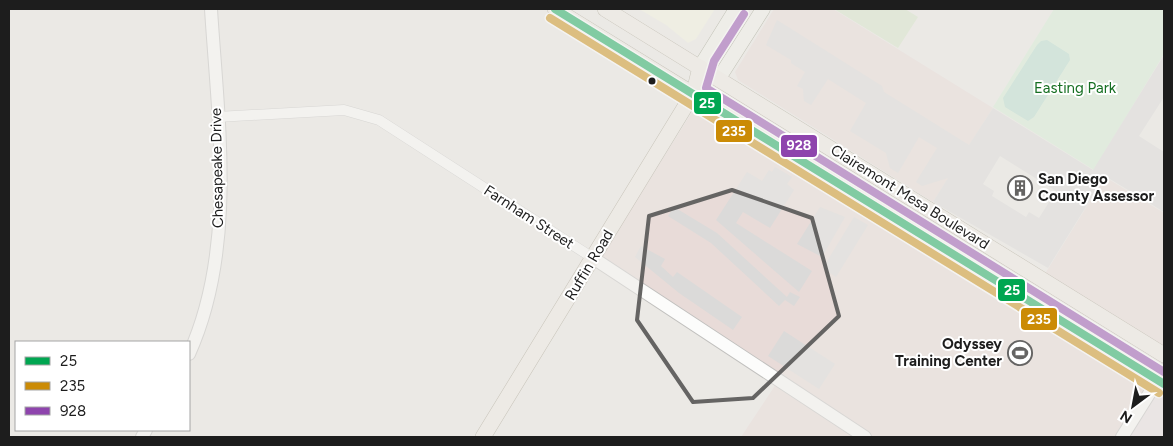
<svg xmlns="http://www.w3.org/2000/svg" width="1173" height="446" viewBox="0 0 1173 446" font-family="Figtree,sans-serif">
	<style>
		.commercial { fill: #e8dbd8 }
		.industrial { fill: #e8dfe3 }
		.education { fill: #f3f3e1 }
		.grass { fill: #d6e5c7 }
		.park { fill: #d6eed6 }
		.pitch { fill: #b5ddce }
		.parking { fill: #dbdad9; fill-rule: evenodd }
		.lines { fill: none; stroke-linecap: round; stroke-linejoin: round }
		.minor-casing { stroke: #c1c0be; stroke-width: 11 }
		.tertiary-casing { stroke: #c1c0be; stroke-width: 14 }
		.secondary-casing { stroke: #90927f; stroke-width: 15 }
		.primary-casing { stroke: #9e9785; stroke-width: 16 }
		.minor { stroke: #fcfcfb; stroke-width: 10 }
		.tertiary { stroke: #fcfcfb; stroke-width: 12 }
		.secondary { stroke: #f1f2ea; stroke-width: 14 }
		.primary { stroke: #efebe4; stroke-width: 15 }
		.bus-1-casing { stroke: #fff; stroke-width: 11 }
		.bus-2-casing { stroke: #fff; stroke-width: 11 }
		.bus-3-casing { stroke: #fff; stroke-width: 11 }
		.bus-1 { stroke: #00a651; stroke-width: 8 }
		.bus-2 { stroke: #cb8b06; stroke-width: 8 }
		.bus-3 { stroke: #8e44ad; stroke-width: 8 }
		.marked { fill: none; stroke: #656463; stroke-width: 4; stroke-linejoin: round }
		.bus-dot { fill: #1d1d1d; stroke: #fff; stroke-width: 2 }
		.labels { text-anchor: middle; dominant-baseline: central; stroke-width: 4; stroke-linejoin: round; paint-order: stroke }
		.park-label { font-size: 15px; fill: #166f22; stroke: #fff }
		.street-label { font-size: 15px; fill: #1d1d1d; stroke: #fff }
		.poi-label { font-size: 15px; font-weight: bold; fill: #1d1d1d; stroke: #fff; text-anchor: start }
		.line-badge { stroke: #fff; stroke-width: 2 }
		.badge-label { font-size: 14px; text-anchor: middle; font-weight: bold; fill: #fff }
	</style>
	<rect width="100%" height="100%" fill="#ebe9e5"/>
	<path class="commercial" d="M774 9H833L993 108 933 202 738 80 735 72Z
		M699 101 1159 384 1127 437H869L599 260Z
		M1105 177 1164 213V352L1043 277Z
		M776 384 860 437H741Z"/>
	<path class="industrial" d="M1159 384 1164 388V437H1127Z"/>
	<path class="education" d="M639 9H715L696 39 688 43 666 25Z"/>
	<path class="grass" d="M834 9H905L918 17 898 48Z"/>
	<path class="park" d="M1054 9H1164V54L1094 170 993 107Z"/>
	<path class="pitch" d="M1047 40 1069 54 1070 60 1034 117 1028 121 1005 107 1003 98 1037 45 1041 41Z"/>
	<path class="parking" d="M777 20 882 86 884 92 969 145 993 108 1093 170 1164 55V97L1139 136 1164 152V212L1105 176 1048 268 933 202 948 178 922 186 916 182 937 148 919 137 898 173 890 168 886 153 850 131 866 103 828 79 811 105 804 101 803 89 797 86 805 72 791 63V60L766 45ZM1000 156 1056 191 1039 218 1029 212 1026 217 992 196 994 191 983 184Z
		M775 167 792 177 787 184 794 190 770 228 743 212 736 223 812 271 799 292 716 220 747 172 762 181 769 170 772 172Z
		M674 207 717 233 787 297 790 292 800 297 794 306 785 300 779 306 711 243 668 216Z
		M820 207 845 217 822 257 797 244Z
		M854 217 868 225 836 277 823 268Z
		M641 246 665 259 661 266 673 277 677 272 742 317 733 330 679 293 635 257Z
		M784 331 835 364 819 389 768 356Z"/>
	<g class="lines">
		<defs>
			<path id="minor" d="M217 117 344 110 379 120 593 258"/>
			<path id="tertiary" d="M593 258 865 437
				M189 354C237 248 218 121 211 9
				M142 437 146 430
				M1122 437 1164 370"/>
			<path id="secondary" d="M700 67 736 9
				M719 78 763 9"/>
			<path id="primary" d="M555 9 1164 384
				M605 9 1164 355
				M483 437 694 92 700 67"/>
		</defs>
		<use href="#minor" class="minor-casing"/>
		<use href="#tertiary" class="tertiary-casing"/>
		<use href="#secondary" class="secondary-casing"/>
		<use href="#primary" class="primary-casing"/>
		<use href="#minor" class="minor"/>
		<use href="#tertiary" class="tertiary"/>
		<use href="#secondary" class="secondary"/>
		<use href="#primary" class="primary"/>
		<defs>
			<path id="bus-1" d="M555 9 1164 384"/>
			<path id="bus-2" d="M550 18 1159 393"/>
			<path id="bus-3" d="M744 14 714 61 706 88 1164 372"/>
		</defs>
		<use href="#bus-1" class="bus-1-casing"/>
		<use href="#bus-2" class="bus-2-casing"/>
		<use href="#bus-3" class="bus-3-casing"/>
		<use href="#bus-1" class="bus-1"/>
		<use href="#bus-2" class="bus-2"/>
		<use href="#bus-3" class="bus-3"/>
	</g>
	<path d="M0 0H1173V446H0ZM732 190 812 218 839 316 753 398 693 402 637 320 649 216Z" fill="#ebe9e5" fill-opacity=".55" fill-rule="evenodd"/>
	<path class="marked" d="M732 190 812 218 839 316 753 398 693 402 637 320 649 216Z"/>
	<defs>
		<symbol id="building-ring" viewBox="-11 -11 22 22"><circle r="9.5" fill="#fff" stroke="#656463" stroke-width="1.5"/><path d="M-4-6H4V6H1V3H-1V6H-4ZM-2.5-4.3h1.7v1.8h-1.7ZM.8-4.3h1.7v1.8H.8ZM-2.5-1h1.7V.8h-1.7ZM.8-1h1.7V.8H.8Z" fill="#656463"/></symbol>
		<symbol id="stadium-ring" viewBox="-11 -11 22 22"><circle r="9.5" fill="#fff" stroke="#656463" stroke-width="1.5"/><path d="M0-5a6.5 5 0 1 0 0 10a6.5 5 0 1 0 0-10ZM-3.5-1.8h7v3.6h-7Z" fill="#656463"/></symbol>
	</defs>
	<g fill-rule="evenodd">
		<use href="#building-ring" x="1006" y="174" width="28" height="28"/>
		<use href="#stadium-ring" x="1006" y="339" width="28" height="28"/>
	</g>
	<circle class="bus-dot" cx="652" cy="81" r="4.5"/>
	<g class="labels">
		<g class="park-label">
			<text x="1075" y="88">Easting Park</text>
		</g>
		<g class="street-label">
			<text transform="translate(217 168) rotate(-91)">Chesapeake Drive</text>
			<text transform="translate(910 197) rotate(32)">Clairemont Mesa Boulevard</text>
			<text transform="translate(529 217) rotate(33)">Farnham Street</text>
			<text transform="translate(589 265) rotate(-59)">Ruffin Road</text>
		</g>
		<g class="poi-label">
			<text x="1038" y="179">San Diego<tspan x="1038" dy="17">County Assessor</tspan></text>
			<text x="1002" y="344" text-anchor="end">Odyssey<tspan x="1002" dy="17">Training Center</tspan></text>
		</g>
	</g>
	<g class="line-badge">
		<rect x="693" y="91" width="29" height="24" rx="5" fill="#00a651"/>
		<rect x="715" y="119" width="38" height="24" rx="5" fill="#cb8b06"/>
		<rect x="780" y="134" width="38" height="24" rx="5" fill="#8e44ad"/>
		<rect x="997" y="278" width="29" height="24" rx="5" fill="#00a651"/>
		<rect x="1020" y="307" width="38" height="24" rx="5" fill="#cb8b06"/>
	</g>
	<g class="badge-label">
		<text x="707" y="108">25</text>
		<text x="734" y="136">235</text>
		<text x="799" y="150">928</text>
		<text x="1012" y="295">25</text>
		<text x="1039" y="324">235</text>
	</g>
	<rect width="1173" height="446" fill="none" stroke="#1d1d1d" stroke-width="20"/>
	<rect x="15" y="341" width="175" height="90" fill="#ffffff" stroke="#a5a5a5"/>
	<rect x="25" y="357" width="25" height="8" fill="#00a651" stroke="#a5a5a5"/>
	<text x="60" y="366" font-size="15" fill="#1d1d1d">25</text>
	<rect x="25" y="382" width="25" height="8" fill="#cb8b06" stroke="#a5a5a5"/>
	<text x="60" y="391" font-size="15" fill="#1d1d1d">235</text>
	<rect x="25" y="407" width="25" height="8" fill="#8e44ad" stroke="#a5a5a5"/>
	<text x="60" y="416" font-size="15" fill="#1d1d1d">928</text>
	<g transform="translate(1133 406) rotate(212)" stroke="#ffffff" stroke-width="4" paint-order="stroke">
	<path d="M0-4L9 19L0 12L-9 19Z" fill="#1d1d1d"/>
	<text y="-8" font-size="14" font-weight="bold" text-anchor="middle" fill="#1d1d1d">N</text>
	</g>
</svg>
